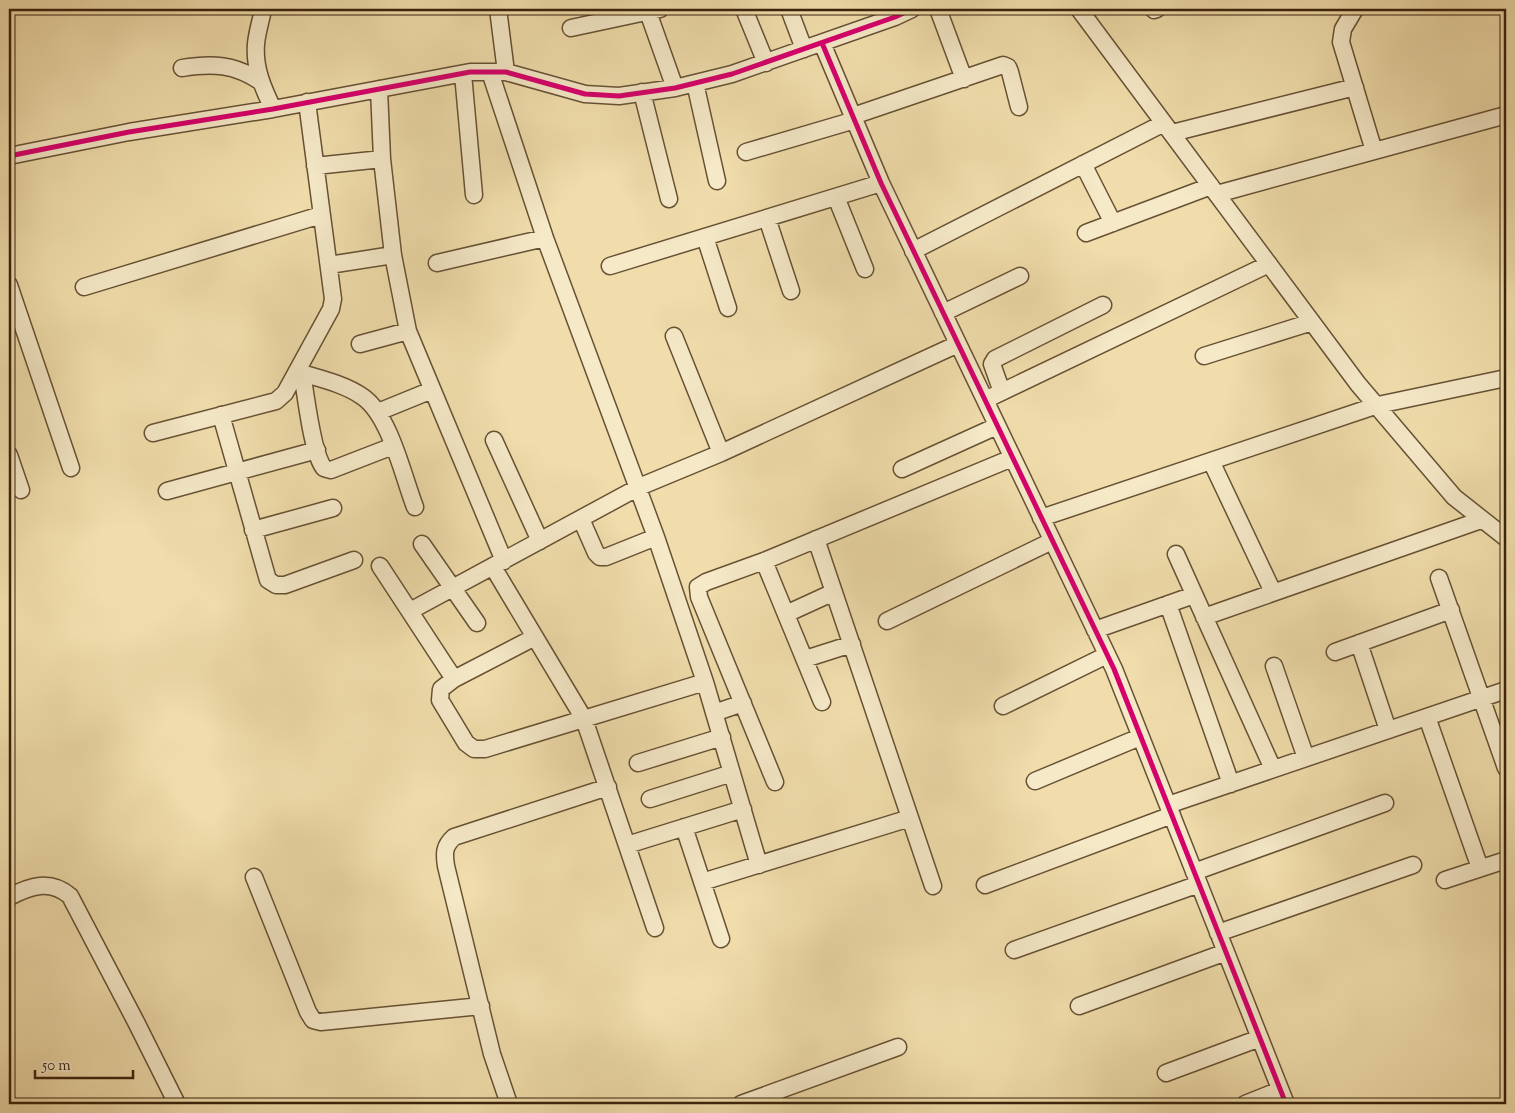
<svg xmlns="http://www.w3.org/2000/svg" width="1515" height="1113" viewBox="0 0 1515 1113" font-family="'Sorts Mill Goudy',serif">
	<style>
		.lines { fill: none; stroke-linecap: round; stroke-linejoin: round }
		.minor-casing { stroke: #675134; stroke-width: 19 }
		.minor { stroke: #f5e9c8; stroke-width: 16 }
		.cycleway-casing { stroke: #f5e9c8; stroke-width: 8 }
		.cycleway { stroke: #d6006c; stroke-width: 5 }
	</style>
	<rect width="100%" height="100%" fill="#f0ddab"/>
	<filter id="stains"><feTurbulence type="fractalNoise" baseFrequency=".004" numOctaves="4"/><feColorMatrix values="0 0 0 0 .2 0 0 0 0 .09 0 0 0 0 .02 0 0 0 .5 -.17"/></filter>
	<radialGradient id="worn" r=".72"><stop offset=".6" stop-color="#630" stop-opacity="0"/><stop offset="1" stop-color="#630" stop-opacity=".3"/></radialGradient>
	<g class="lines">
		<defs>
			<path id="minor" d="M263 9C261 21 257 32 256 44 254 68 263 88 273 109
				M498 9 506 72
				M744 9 766 63
				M789 9 804 49
				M938 9 964 79
				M1079 9 1358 384 1454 497 1506 538
				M1355 9 1343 29 1341 42 1374 151
				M1154 10 1157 9
				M648 12 675 88
				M571 28 660 9
				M822 43 881 183 1114 669 1286 1104
				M182 68C212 63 235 64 261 82
				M490 72 545 238 656 537 705 682 759 865
				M463 74 474 195
				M695 83 717 181
				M379 89 382 159 393 255 408 331 504 561
				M642 92 669 199
				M853 116 1003 65 1008 67 1010 72 1019 107
				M1172 133 1355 87
				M746 152 855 120
				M9 156 129 132 273 109 470 72H506L585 94 619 96 675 88 732 74 895 17 912 9
				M1083 164 1113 223
				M315 166 382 159
				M1217 194 1506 115
				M836 197 865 269
				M767 218 791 291
				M1086 233 1211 186
				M705 237 728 308
				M913 251 1164 123
				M437 263 545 238
				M329 265 393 255
				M610 266 881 183
				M9 285 71 468
				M84 287 321 215
				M943 313 1020 276
				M674 336 721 453
				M360 344 408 331
				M1204 356 1312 322
				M298 372C318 378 345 384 363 397 390 416 403 476 415 507
				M302 373C306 395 312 454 324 468L331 470 393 446
				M1002 392 992 364 995 359 1103 305
				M985 400 1269 264
				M378 412 432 390
				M221 415 268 580 276 585H285L354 560
				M153 433 276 401 285 393 331 309 333 299 307 102
				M494 440 540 541
				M9 455 21 490
				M1211 461 1273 592
				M902 469 997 426
				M167 491 317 450
				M1041 518 1378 405 1506 378
				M581 519 596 553 600 557H606L656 537
				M253 530 333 508
				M816 539 933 886
				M422 544 477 623
				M1176 554 1273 769
				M764 561 822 702
				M380 566 454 679
				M493 567 584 719 655 928
				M1439 578 1506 768
				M1168 604 1231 784
				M410 611 639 487 721 453 958 344
				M786 614 834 592
				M1204 617 1481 520
				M887 621 1052 541
				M1095 630 1194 595
				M535 637 454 679 441 689 440 700 466 743 474 749H485L705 682
				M1359 643 1388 730
				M1335 652 1451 610
				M805 659 852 644
				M1274 666 1306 758
				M1003 706 1107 655
				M714 713 743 703
				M1427 717 1480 868
				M638 763 722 737
				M1035 781 1140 737
				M775 782 699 597 698 587 706 582 764 561 1012 458
				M650 799 732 773
				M1168 805 1506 690
				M684 827 721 939
				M627 845 743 809
				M1194 872 1385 803
				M254 877 308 1012 313 1020 321 1022 481 1006
				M1445 880 1506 860
				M702 882 910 818
				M985 885 1172 815
				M9 897C30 886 50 879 70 896L136 1022 177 1104
				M1218 933 1413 865
				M1014 950 1199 884
				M1079 1006 1226 952
				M1166 1073 1260 1038
				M509 1104 492 1054 446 866C444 853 444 846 454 837L608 787
				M741 1104 898 1047
				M1245 1104 1280 1090"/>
		</defs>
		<use href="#minor" class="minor-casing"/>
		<use href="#minor" class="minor"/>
		<defs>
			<path id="cycleway" d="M822 43 881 183 1114 669 1286 1104
				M9 156 129 132 273 109 470 72H506L585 94 619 96 675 88 732 74 895 17 912 9"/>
		</defs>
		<use href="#cycleway" class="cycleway-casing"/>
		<use href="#cycleway" class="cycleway"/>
	</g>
	<rect width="1515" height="1113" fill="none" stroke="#f0ddab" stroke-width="30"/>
	<rect x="10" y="10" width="1495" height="1093" fill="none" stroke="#39220d" stroke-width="2.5"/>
	<rect x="15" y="15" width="1485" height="1083" fill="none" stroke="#39220d"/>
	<path d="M35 1070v8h98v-8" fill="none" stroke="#39220d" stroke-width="2.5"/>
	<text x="42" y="1070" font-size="15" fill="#39220d" stroke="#f5e9c8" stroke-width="4" paint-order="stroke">50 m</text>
	<rect width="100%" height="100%" filter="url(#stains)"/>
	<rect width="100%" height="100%" fill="url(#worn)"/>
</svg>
